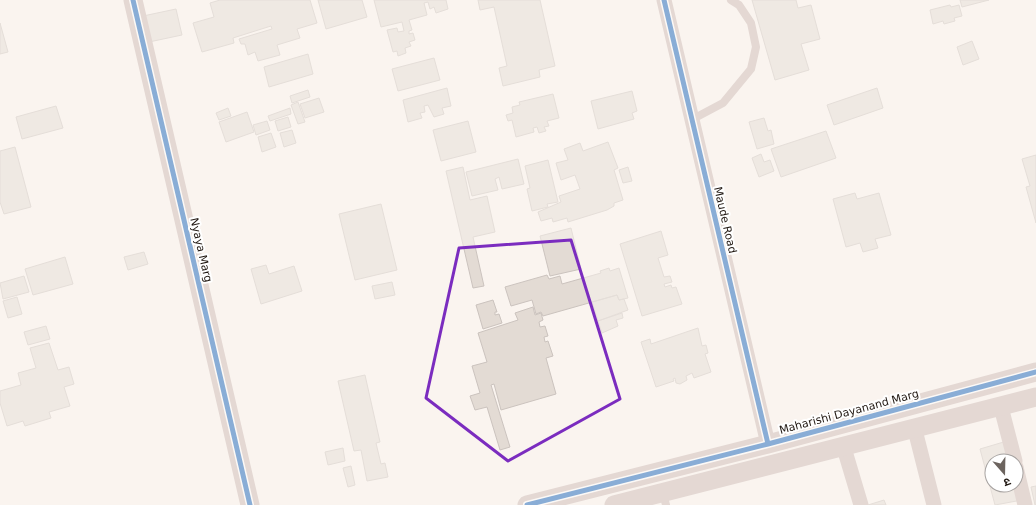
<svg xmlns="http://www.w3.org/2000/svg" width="1036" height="505" viewBox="0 0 1036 505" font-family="'DejaVu Sans','Noto Sans Devanagari',sans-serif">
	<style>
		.building { fill: #e3dbd4; stroke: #cbc3be }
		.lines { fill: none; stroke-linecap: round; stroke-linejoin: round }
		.service { stroke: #c9b5b2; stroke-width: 8 }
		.minor { stroke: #c9b5b2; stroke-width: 15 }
		.tertiary { stroke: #c9b5b2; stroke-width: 19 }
		.cycleway-casing { stroke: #fff; stroke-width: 8 }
		.cycleway { stroke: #0057b8; stroke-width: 5 }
		.marked { fill: none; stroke: #7b2cbf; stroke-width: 3; stroke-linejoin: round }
		.labels { text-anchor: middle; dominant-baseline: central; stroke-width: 4; stroke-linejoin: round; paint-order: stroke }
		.street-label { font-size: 11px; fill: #201711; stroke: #fff }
	</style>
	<rect width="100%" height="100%" fill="#faf4ef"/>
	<path class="building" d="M220 0H310L317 23 297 29 300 38 277 45 280 55 258 61 255 52 248 55 245 44H241L239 39 272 29 271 26 233 38 234 43 202 52 193 23 214 17 210 3Z
		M318 0H362L367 17 326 29Z
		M374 0H446L448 9 436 13 434 7 430 9 428 2 424 3 427 15 409 20 412 30 409 31V34L413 33 415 40 409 42 411 46 405 48 406 53 398 56 397 51 393 52 387 30 397 28 398 32 404 31 402 22 381 27Z
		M478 0H540L555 66 539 70 540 77 503 86 499 68 507 66 494 7 480 10Z
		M752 0H796L798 8 811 5 820 39 801 44 809 70 775 80Z
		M960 0H989L962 7Z
		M950 5 951 7 959 5 962 16 954 18 955 21 944 24 943 21 933 24 930 10Z
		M176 9 182 35 149 42 143 16Z
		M0 23 8 52 0 54Z
		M972 41 979 59 963 65 957 47Z
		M308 54 313 74 269 87 264 67Z
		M434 58 440 80 398 91 392 69Z
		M447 88 451 106 442 108 444 114 434 117 428 105 424 106 425 112 420 113 422 118 408 122 403 100Z
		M877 88 883 108 834 125 827 105Z
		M308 90 310 97 292 103 290 96Z
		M632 91 637 111 632 113 634 119 598 129 591 101Z
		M553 94 559 118 547 121 549 126 544 127 546 131 539 133 537 127 533 128 534 132 516 137 512 120 508 121 506 115 513 113 512 107 520 105 519 102Z
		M319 98 324 112 305 118 300 104Z
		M298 102 305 122 298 124 291 105Z
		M56 106 63 128 22 139 16 117Z
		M228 108 231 116 219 120 216 113Z
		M290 108 291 114 270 121 268 116Z
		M247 112 254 132 226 142 219 122Z
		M288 117 291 127 278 131 275 121Z
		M764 118 768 131 771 130 774 144 757 149 749 122Z
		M267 121 270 130 256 135 253 125Z
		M468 121 476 152 441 161 433 130Z
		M292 130 296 143 284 147 280 133Z
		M826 131 836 158 781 177 771 149Z
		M271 133 276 147 262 152 258 137Z
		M608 142 618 168 614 170 623 200 614 203V206L607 210 568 222 567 218 553 222 552 218 541 221 538 212 561 202 559 196 580 189 575 175 561 180 556 163 568 160 564 149 580 143 583 151Z
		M15 147 31 207 4 214 0 202V151Z
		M761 154 764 162 770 160 774 171 759 177 752 158Z
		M1036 155V223L1026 187 1030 186 1022 159Z
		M518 159 524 184 502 189 499 177 495 179 498 190 472 196 466 172Z
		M548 160 558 202 547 204 548 207 532 211 527 189 530 188 525 166Z
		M463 167 470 200 487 196 495 232 473 237 484 286 473 288 446 171Z
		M628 167 632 181 623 183 619 170Z
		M855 193 857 199 879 193 891 235 875 239 878 248 863 252 860 243 846 247 833 199Z
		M381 204 397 270 355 280 339 214Z
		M571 228 581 269 550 276 540 236Z
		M661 231 668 255 658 258 664 277 670 276 672 282 664 284 665 287 671 285 672 288 676 287 682 304 642 316 620 244Z
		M144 252 148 264 128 270 124 257Z
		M65 257 73 284 33 295 25 269Z
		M266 265 269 274 294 266 302 291 261 304 251 269Z
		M609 268 610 271 619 268 628 298 619 300 617 295 543 316 541 312 536 314 532 300 511 306 505 287 547 275 549 279 560 276 562 284 601 273 600 271Z
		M24 276 29 292 3 299 0 283Z
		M392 282 395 295 375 299 372 286Z
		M617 295 619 300 624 299 628 310 598 321 592 302Z
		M17 297 22 314 8 318 3 301Z
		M493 300 497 312H495V315L499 314 502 323 483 329 476 305Z
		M533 307 535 315 541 313 543 320 539 322 540 327 545 326 548 336 544 337 545 342 548 341 553 356 546 358 556 394 501 410 494 384 491 385 510 447 500 450 487 407 475 410 470 396 480 393 472 366 487 362 478 333 518 320 515 313Z
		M622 313 623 318 616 320 618 326 602 333 598 321Z
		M46 326 50 339 28 345 24 332Z
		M698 328 702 346 706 345 708 353 705 354 711 372 694 378 692 373 686 376 687 380 680 384 676 383 675 378 673 379 674 381 656 387 641 342 650 339 651 344Z
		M49 343 58 370 69 367 74 384 64 387 70 406 49 412 51 418 25 426 23 421 7 426 0 403V391L21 385 18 373 36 368 30 348Z
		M365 375 380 442 376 443 381 464 385 463 388 477 367 481 361 450 354 451 338 381Z
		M1007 441 1012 461H992V485H1016L1022 500 995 505 980 449Z
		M343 448 345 461 328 465 325 452Z
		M351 466 355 485 348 487 343 468Z
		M1036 486V505H1035L1031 487Z
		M884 500 886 505H868Z"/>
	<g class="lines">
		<path class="service" d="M691 120 723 103 751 69 756 47 751 23 739 5 731 0
			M663 493 666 505"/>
		<path class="minor" d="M664 0 768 444
			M1001 407 1015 461
			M915 430 934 505
			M844 448 861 505
			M1016 467 1025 505"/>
		<path class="tertiary" d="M133 0 250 505
			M527 505 768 444 1036 372
			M614 505 1036 397"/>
		<defs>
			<path id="cycleway" d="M133 0 250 505
				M664 0 768 444
				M527 505 768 444 1036 372"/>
		</defs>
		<use href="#cycleway" class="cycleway-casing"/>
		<use href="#cycleway" class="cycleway"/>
	</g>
	<path d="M0 0H1036V505H0ZM571 240 620 399 508 461 426 398 459 248Z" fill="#faf4ef" fill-opacity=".55" fill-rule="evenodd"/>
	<path class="marked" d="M571 240 620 399 508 461 426 398 459 248Z"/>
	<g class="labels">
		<g class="street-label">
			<text transform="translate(725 220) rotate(77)">Maude Road</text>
			<text transform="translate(201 250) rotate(77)">Nyaya Marg</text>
			<text transform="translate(849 412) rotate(-15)">Maharishi Dayanand Marg</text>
		</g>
	</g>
	<g transform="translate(1004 473) rotate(160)"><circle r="19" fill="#ffffff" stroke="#a6a2a0"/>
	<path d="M0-3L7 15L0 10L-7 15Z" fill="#6c645f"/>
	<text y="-6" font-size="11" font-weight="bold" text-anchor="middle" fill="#201711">उ</text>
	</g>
</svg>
